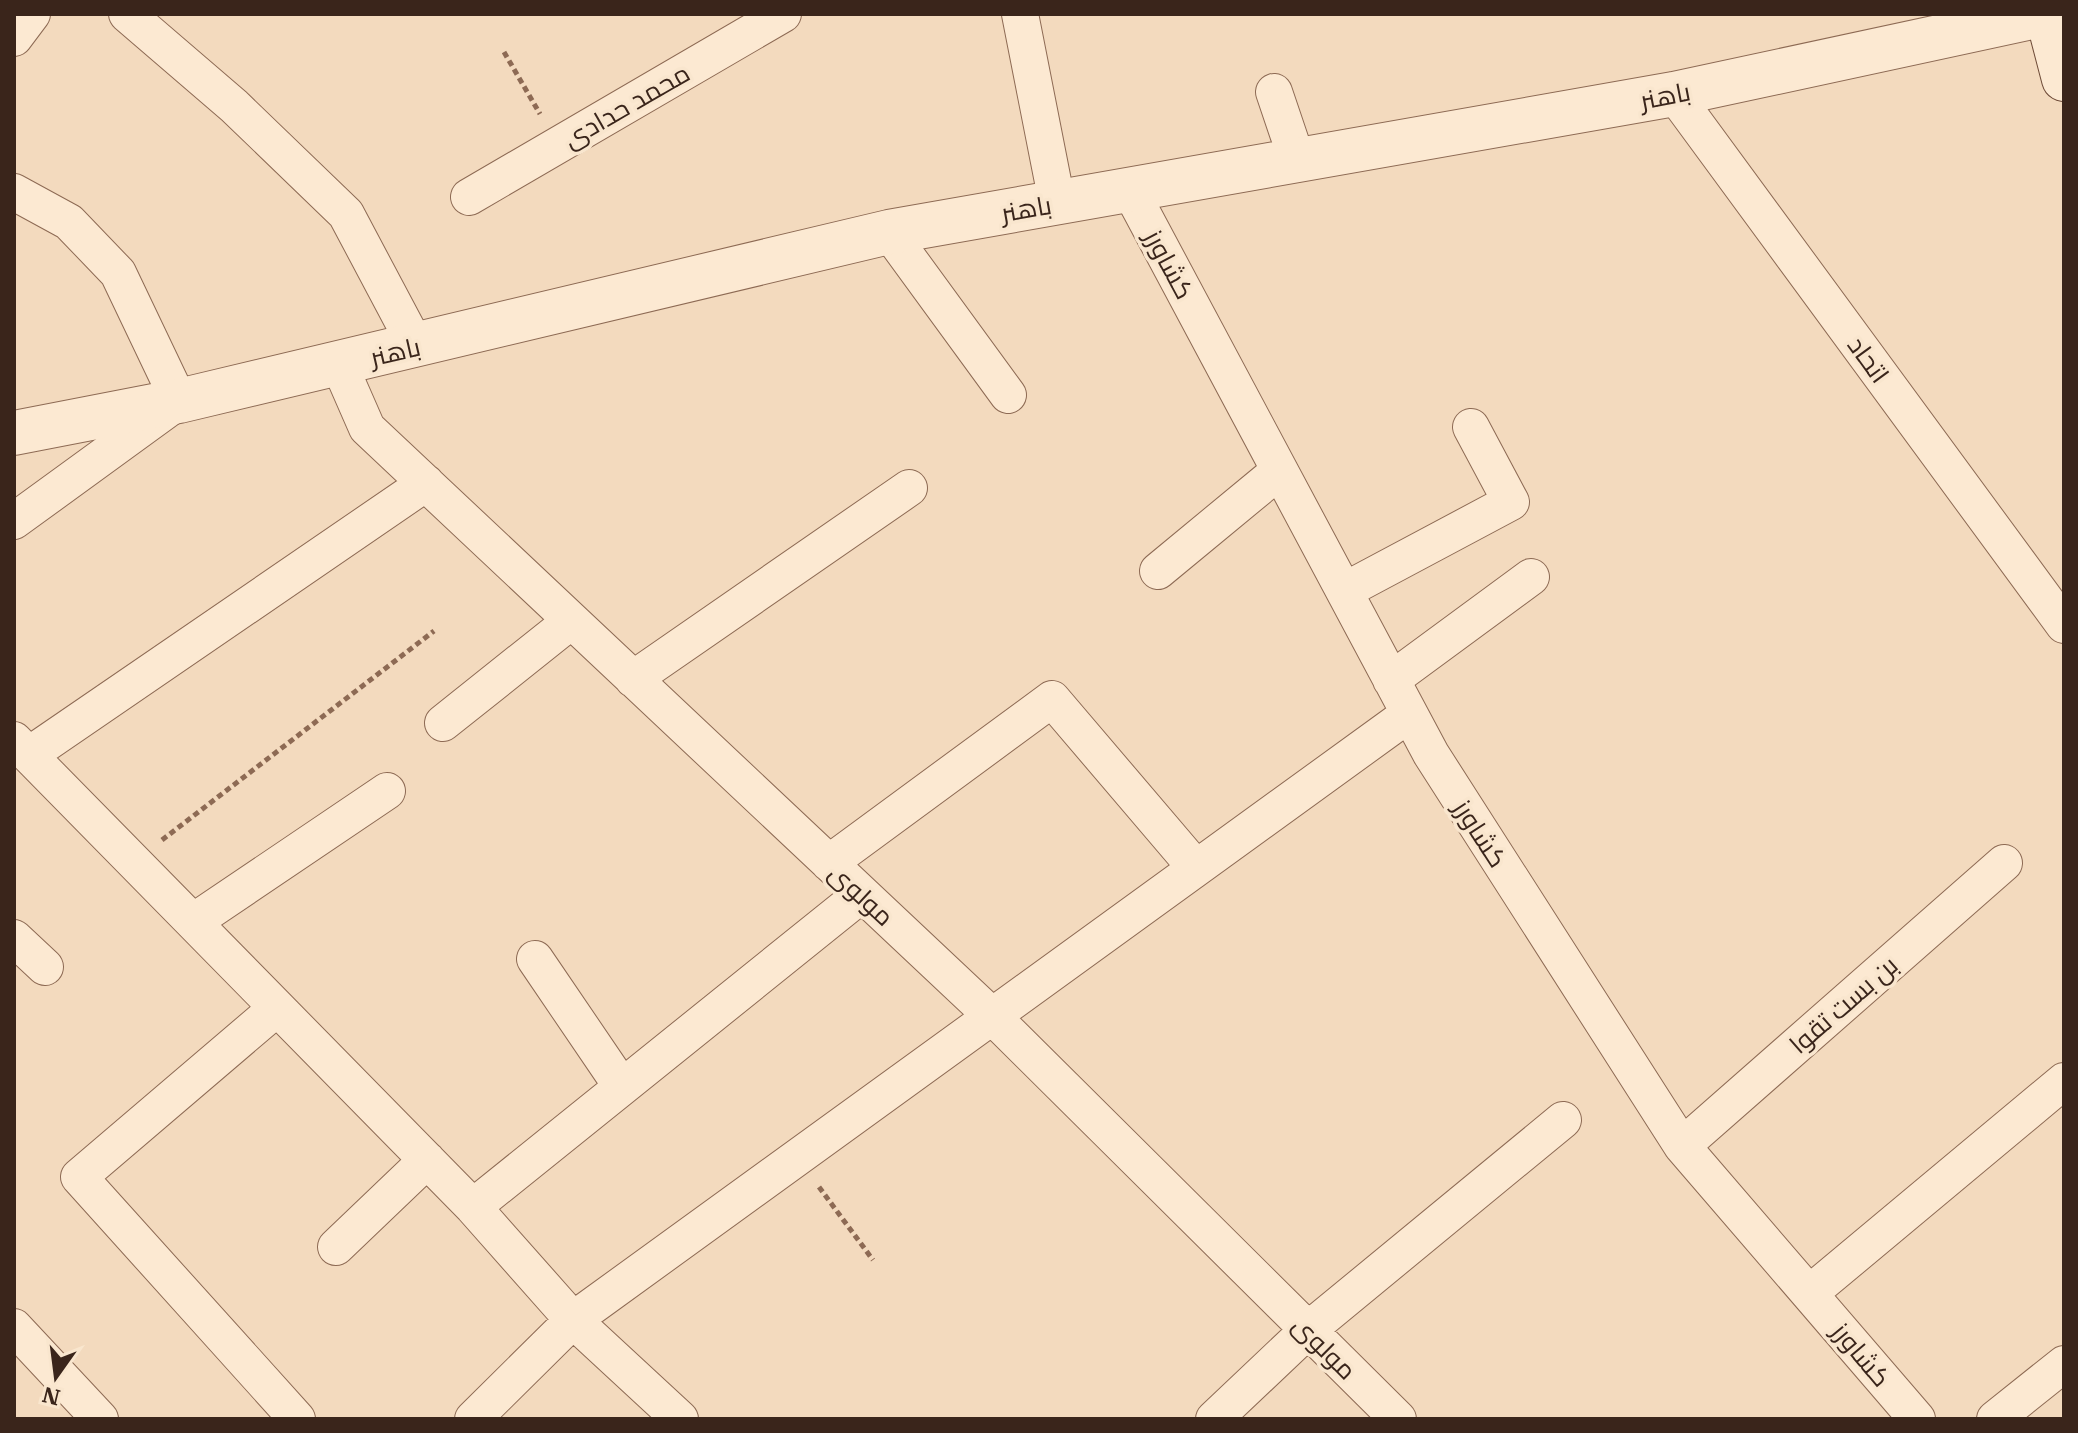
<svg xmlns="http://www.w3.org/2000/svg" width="2078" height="1433" viewBox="0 0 2078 1433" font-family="'IBM Plex Serif',Cairo,serif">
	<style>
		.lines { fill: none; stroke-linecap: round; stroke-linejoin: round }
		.minor-casing { stroke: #8d6a54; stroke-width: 38 }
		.tertiary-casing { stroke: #8d6a54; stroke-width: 46 }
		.secondary-casing { stroke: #6e4b38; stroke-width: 46 }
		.path { stroke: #8d6a54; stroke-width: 5; stroke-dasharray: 6 4; stroke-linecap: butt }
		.minor { stroke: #fce9d2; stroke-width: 36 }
		.tertiary { stroke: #fce9d2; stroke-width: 44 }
		.secondary { stroke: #fce9d2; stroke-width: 44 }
		.labels { text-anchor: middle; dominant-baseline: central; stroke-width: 7; stroke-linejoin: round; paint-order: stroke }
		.street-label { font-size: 26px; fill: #3a251b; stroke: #f9e6ce }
	</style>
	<rect width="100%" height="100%" fill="#f3dabe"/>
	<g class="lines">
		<defs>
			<path id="minor" d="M127 14 234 106 346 214 416 346
				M1020 14 1057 202
				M14 38 32 14
				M1274 92 1297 160
				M1674 94 2064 625
				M1130 190 1431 754 1682 1146 1917 1419
				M14 192 69 222 118 273 179 401 14 521
				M469 197 783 14
				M889 232 1008 395
				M339 364 367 428 992 1016 1398 1419
				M1158 571 1279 471
				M1344 591 1511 502 1471 427
				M633 679 909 488
				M1391 680 1531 577
				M443 723 571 621
				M14 740 473 1207 573 1320 680 1419
				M29 755 426 483
				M829 863 1052 699 1196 868
				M193 922 387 791
				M14 938 45 967
				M535 959 622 1087
				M277 1008 79 1177 297 1419
				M1682 1146 2004 863
				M473 1207 862 894
				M336 1247 427 1160
				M1810 1293 2064 1081
				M14 1327 100 1419
				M473 1419 573 1320 1409 714
				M1214 1419 1308 1330 1563 1120
				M1995 1419 2064 1364"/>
			<path id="tertiary" d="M14 433 179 401 889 232 1674 94 2046 14"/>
			<path id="secondary" d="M2047 14 2064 79"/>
		</defs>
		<use href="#minor" class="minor-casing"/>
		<use href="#tertiary" class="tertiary-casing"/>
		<use href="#secondary" class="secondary-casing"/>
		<path class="path" d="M504 52 540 114
			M162 840 434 631
			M819 1187 873 1260"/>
		<use href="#minor" class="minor"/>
		<use href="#tertiary" class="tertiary"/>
		<use href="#secondary" class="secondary"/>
	</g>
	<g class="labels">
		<g class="street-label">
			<text transform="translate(1665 95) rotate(-11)">باهنر</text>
			<text transform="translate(626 105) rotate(-30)">محمد حدادی</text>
			<text transform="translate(1026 208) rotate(-10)">باهنر</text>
			<text transform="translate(1170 264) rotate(62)">کشاورز</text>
			<text transform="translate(395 351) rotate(-13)">باهنر</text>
			<text transform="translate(1869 359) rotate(54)">اتحاد</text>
			<text transform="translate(1481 833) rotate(57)">کشاورز</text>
			<text transform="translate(862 894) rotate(43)">مولوی</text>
			<text transform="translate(1843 1004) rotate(-41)">بن بست تقوا</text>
			<text transform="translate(1325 1347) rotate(45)">مولوی</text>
			<text transform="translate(1862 1354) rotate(50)">کشاورز</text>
		</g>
	</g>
	<rect width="2078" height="1433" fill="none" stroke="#3a251b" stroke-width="32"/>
	<g transform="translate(56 1377) rotate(194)" stroke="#f9e6ce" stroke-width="6" paint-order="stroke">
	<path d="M0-6L14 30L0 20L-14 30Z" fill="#3a251b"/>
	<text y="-12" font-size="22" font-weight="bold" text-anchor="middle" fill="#3a251b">N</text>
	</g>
</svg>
